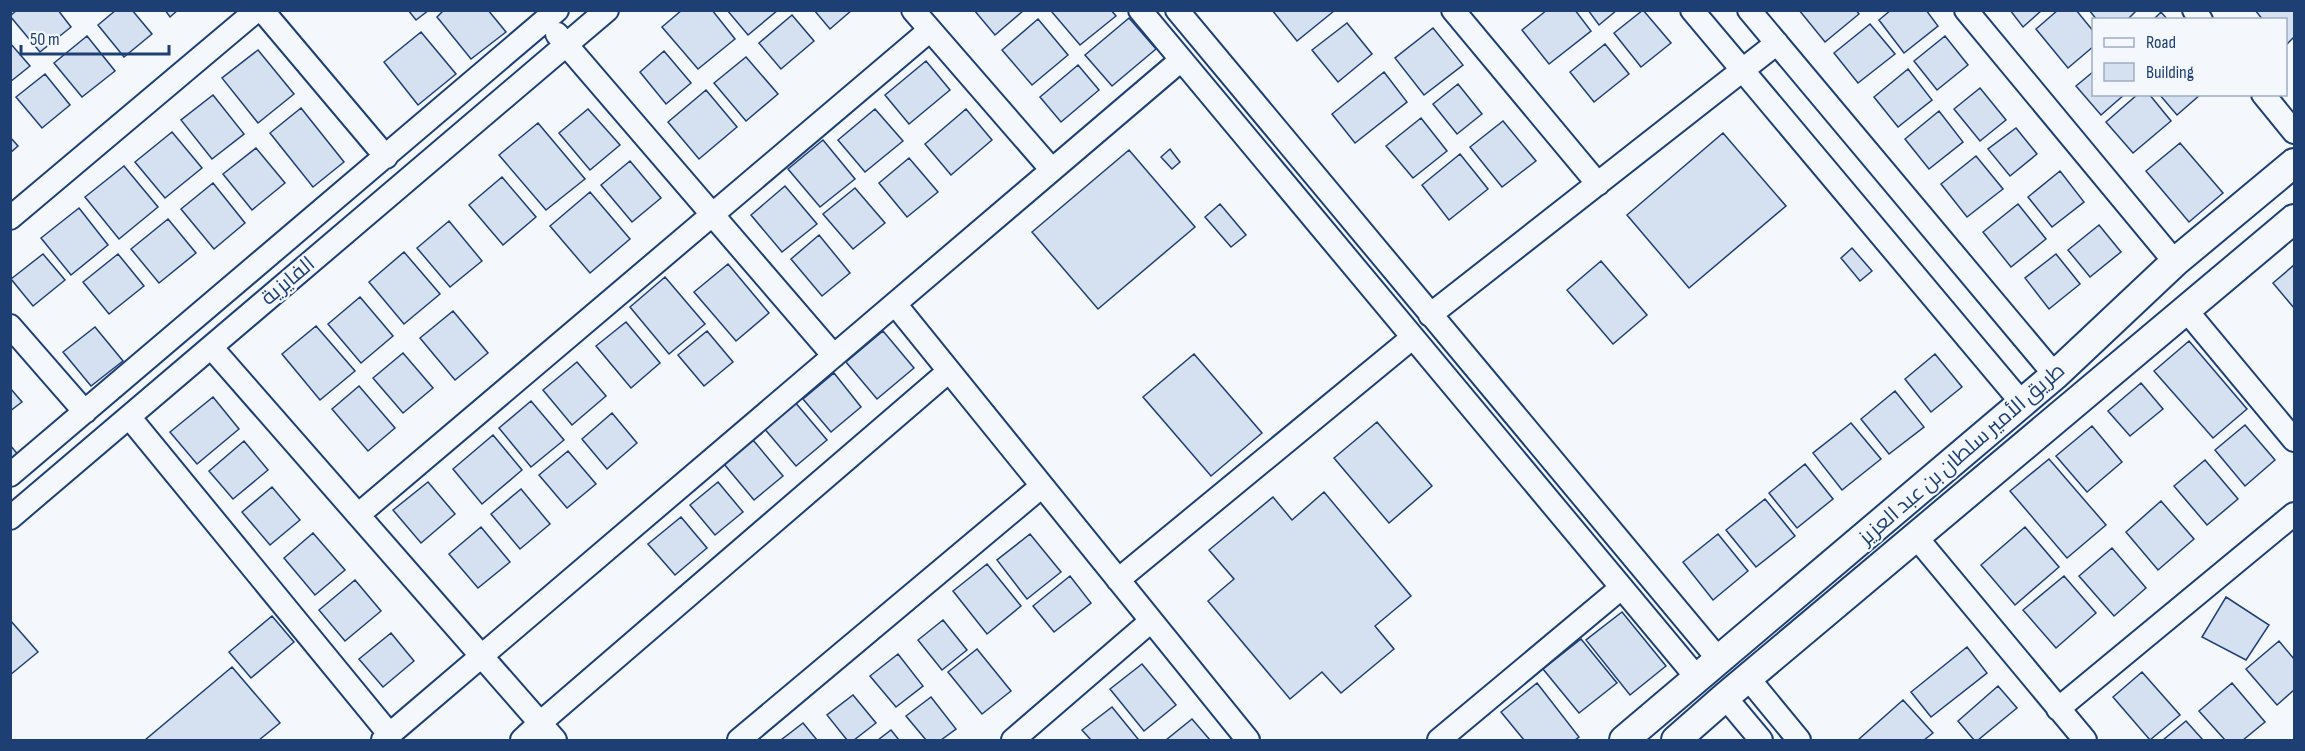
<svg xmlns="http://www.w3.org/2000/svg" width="2305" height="751" viewBox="0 0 2305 751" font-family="'Sofia Sans Condensed',Cairo,sans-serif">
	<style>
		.building { fill: #d5e0f0; stroke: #1d3f73; stroke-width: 1.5 }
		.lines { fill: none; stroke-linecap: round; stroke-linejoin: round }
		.minor-casing { stroke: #1d3f73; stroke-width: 26 }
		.major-casing { stroke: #1d3f73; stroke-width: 32 }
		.minor { stroke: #f4f7fb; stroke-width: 22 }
		.major { stroke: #f4f7fb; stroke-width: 28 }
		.labels { text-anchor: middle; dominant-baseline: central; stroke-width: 4.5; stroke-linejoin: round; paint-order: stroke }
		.street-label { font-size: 21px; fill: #1d3f73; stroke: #f4f7fb }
	</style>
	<rect width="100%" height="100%" fill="#f4f7fb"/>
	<path class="building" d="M17 10H58L71 27 40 52 10 16Z
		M116 10H132L152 34 124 57 98 25Z
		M165 10H178L170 17Z
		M408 10H429L416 20Z
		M444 10H488L506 32 471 59 437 17Z
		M682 10H712L735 39 698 69 662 27Z
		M727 10H778L748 35Z
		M814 10H852L830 29Z
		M974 10H1024L995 35Z
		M1054 10H1111L1116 16 1080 45 1052 12Z
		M1272 10H1333L1334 11 1297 41Z
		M1547 10H1575L1591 31 1549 64 1522 30Z
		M1588 10H1617L1599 25Z
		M1643 10 1671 43 1641 67 1614 33Z
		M1799 10H1856L1859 14 1825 42Z
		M1891 10H1926L1938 26 1904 53 1879 20Z
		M2010 10H2042L2023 27Z
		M2058 10H2076L2094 32V46L2068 68 2036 29Z
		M2089 10H2137L2127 20H2097Z
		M2255 10H2294V37L2286 45V20H2263Z
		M2161 12 2168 20H2153Z
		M792 15 814 41 781 69 759 43Z
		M1129 18 1156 49 1112 86 1085 55Z
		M1038 19 1068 55 1032 85 1002 50Z
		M1347 23 1372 54 1338 82 1312 50Z
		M1870 24 1895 54 1858 83 1834 53Z
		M1433 28 1463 65 1424 95 1395 58Z
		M421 32 456 74 418 105 384 62Z
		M87 36 115 71 82 97 54 63Z
		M1945 36 1968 65 1937 90 1914 61Z
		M10 43 30 66 10 82Z
		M1605 44 1629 74 1594 102 1570 72Z
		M258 50 294 94 258 123 222 78Z
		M664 51 691 83 666 104 640 72Z
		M746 57 778 94 746 121 714 83Z
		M926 61 950 90 909 124 885 95Z
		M1078 65 1099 90 1061 122 1040 97Z
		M1908 69 1932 100 1898 127 1874 97Z
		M2094 71V94H2125L2101 115 2076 86Z
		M1384 72 1407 102 1355 143 1332 114Z
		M45 74 70 105 42 128 16 97Z
		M1458 84 1482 114 1457 134 1433 104Z
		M1980 88 2006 120 1980 141 1954 109Z
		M706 90 737 127 699 159 668 122Z
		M2138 94H2149L2171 121 2133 153 2106 122Z
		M2159 94H2201L2177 115Z
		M213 95 244 134 212 159 181 120Z
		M301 108 344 162 313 187 270 133Z
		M588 109 620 145 590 170 559 133Z
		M875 109 903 141 865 172 838 140Z
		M966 109 992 140 951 175 925 144Z
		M1939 111 1963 142 1929 169 1905 139Z
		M1421 118 1447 151 1413 178 1386 146Z
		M1503 121 1536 161 1502 187 1470 147Z
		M538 123 585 179 546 210 499 155Z
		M2016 128 2037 154 2010 176 1988 149Z
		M172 132 202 168 165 198 135 162Z
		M1723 133 1786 206 1689 288 1627 215Z
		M10 137 18 146 10 153Z
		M823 140 855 179 820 207 788 169Z
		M2180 143 2223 193 2189 222 2146 171Z
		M256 148 285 183 252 210 223 174Z
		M1170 149 1180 162 1172 169 1161 157Z
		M1129 150 1195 227 1098 309 1032 232Z
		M1460 154 1488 189 1449 220 1422 185Z
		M1976 156 2003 189 1967 217 1941 184Z
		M909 158 938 192 907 217 879 183Z
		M630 161 661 198 632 222 601 185Z
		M124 166 158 207 119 239 85 197Z
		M2060 171 2084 202 2052 227 2028 197Z
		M502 177 536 217 503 245 469 205Z
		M213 183 245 223 214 249 181 209Z
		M785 186 817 224 782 252 751 215Z
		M855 188 885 223 853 249 823 214Z
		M590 192 630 239 590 273 550 226Z
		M1220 204 1246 235 1231 247 1205 217Z
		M2018 204 2046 239 2011 267 1983 232Z
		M79 208 108 245 71 275 41 238Z
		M168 219 196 253 159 283 131 249Z
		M449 221 482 261 450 287 417 248Z
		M2099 225 2121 252 2090 277 2068 250Z
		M819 235 850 273 822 296 791 259Z
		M1852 248 1872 271 1860 281 1841 258Z
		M404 252 440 294 404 324 369 282Z
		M43 254 65 280 33 306 11 279Z
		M118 254 144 286 109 314 83 282Z
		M2056 254 2080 284 2049 309 2025 278Z
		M1601 261 1647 315 1613 344 1567 290Z
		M728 264 769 313 736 341 694 292Z
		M2294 265V308L2273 283Z
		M665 277 705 324 669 354 630 307Z
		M360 297 393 336 361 363 328 324Z
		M453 311 488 353 455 380 420 338Z
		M626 322 660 363 631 388 596 346Z
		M316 326 355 371 320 400 282 354Z
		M95 327 123 361 91 386 63 352Z
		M707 331 733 362 704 386 678 355Z
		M883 331 914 368 877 399 846 362Z
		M2189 341 2247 409 2213 438 2154 371Z
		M403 353 433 388 403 413 373 378Z
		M1194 354 1262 433 1211 476 1143 397Z
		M1935 354 1962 387 1931 412 1905 379Z
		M577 362 606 396 572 425 543 390Z
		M834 373 861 407 831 432 803 399Z
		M2141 383 2163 409 2130 436 2108 411Z
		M359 386 395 428 368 451 332 409Z
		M10 388 22 402 10 411Z
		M1895 391 1924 427 1889 454 1861 419Z
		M213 397 239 429 197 464 170 432Z
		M531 401 564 440 531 467 499 428Z
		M794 401 827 440 796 466 763 427Z
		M612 413 637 443 607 469 582 439Z
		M1377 422 1432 486 1389 523 1334 458Z
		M1851 423 1881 459 1842 490 1813 453Z
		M2245 425 2275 460 2245 486 2215 450Z
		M2092 426 2122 462 2087 492 2056 456Z
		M493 435 522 470 482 504 453 469Z
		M753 440 783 476 754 500 724 464Z
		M244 441 268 470 233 499 209 471Z
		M10 445 25 463 10 474Z
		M568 451 596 484 567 508 539 475Z
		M2049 459 2106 525 2067 558 2010 491Z
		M2205 460 2238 499 2207 525 2174 486Z
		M1805 464 1833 499 1797 528 1769 493Z
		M428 482 455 514 421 543 393 510Z
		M718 482 743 512 715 535 690 505Z
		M272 487 300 520 270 545 242 512Z
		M521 489 550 524 520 549 491 514Z
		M1324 492 1411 596 1375 626 1394 649 1341 693 1322 672 1290 699 1208 601 1234 579 1209 550 1273 497 1292 520Z
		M1765 499 1795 536 1756 567 1726 530Z
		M2161 501 2194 539 2158 570 2126 532Z
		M681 517 707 548 675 575 648 544Z
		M481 527 510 562 478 588 449 554Z
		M2025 527 2059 567 2015 605 1981 565Z
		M313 533 345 570 315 595 284 558Z
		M1030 534 1061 572 1027 599 997 560Z
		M1718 534 1748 571 1713 600 1683 562Z
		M2112 548 2146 588 2114 616 2079 576Z
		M987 564 1021 606 987 634 953 591Z
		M1070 576 1091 603 1054 632 1033 606Z
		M2064 576 2096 613 2056 648 2023 610Z
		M355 580 381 611 345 641 319 610Z
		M2226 597 2269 625 2246 660 2202 637Z
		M1622 612 1666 666 1630 695 1586 640Z
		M272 616 294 642 251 678 229 652Z
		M10 620 38 652 10 675Z
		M943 620 967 650 942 670 918 640Z
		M391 633 414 661 383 687 359 659Z
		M1581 639 1617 683 1579 713 1543 669Z
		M2279 641 2294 659V690L2277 705 2246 669Z
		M1967 647 1987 673 1931 717 1911 692Z
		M977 649 1011 691 982 714 948 672Z
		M898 654 923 686 896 707 870 676Z
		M1142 664 1176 705 1144 731 1110 689Z
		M232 667 280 723 259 740H145Z
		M2142 672 2180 715 2150 740 2113 697Z
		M1537 683 1579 737 1575 740H1524L1501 712Z
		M2232 683 2265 722 2243 740H2225L2199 711Z
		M1998 686 2017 708 1978 740H1974L1958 721Z
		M853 695 876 723 854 740H847L827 715Z
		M931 697 956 729 941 740H926L906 716Z
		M1903 700 1933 733 1924 740H1858Z
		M1112 707 1138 739 1136 740H1091L1082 730Z
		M1192 719 1210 740H1166Z
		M2186 721 2203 740H2163Z
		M803 723 817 740H781Z
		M891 730 899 740H878Z"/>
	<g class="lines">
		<defs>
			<path id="minor" d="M262 10 386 157
				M913 10 1052 170
				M1140 10 1698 679
				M1177 10 1720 661
				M1453 10 1598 184
				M1692 10 2022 403
				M1749 10 2055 375
				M1966 10 2175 262
				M2194 10 2201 20
				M557 34 834 356
				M2263 94 2294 132
				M10 218 257 10
				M895 304 1248 740
				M2186 310 2294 440
				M1430 315 1777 43
				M10 326 85 412
				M211 347 555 740
				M130 418 390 735
				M10 475 557 10
				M358 515 930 30
				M10 518 607 10
				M1916 537 2085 740
				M1118 580 1412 338
				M1748 678 1799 740
				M1725 697 1761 740
				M2058 709 2294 514
				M383 740 1181 60
				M522 740 540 723 949 371
				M739 740 1042 486
				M1013 740 1151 621
				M1439 740 1621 588"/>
			<path id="major" d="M1624 740 2055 375 2175 262 2294 163
				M1676 740 1725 697 2294 219"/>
		</defs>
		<use href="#minor" class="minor-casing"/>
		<use href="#major" class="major-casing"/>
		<use href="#minor" class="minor"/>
		<use href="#major" class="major"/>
	</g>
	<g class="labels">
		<g class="street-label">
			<text transform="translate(288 281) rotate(-40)">الفايزية</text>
			<text transform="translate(1962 454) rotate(-41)">طريق الأمير سلطان بن عبد العزيز</text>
		</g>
	</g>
	<rect width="2305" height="751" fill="none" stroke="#1d3f73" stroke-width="24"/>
	<rect x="2092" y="18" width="195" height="78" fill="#f4f7fb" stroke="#9eadc5" stroke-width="1.5"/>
	<rect x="2104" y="38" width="30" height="9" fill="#f4f7fb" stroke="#9eadc5" stroke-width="1.5"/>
	<text x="2146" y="48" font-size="18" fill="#1d3f73">Road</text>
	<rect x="2104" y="63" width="30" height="18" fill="#d5e0f0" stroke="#9eadc5" stroke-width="1.5"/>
	<text x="2146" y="78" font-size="18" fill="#1d3f73">Building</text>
	<path d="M21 45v9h148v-9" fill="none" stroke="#1d3f73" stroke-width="3"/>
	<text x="30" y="45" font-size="18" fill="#1d3f73" stroke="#f4f7fb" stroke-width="4.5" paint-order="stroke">50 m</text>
</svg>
